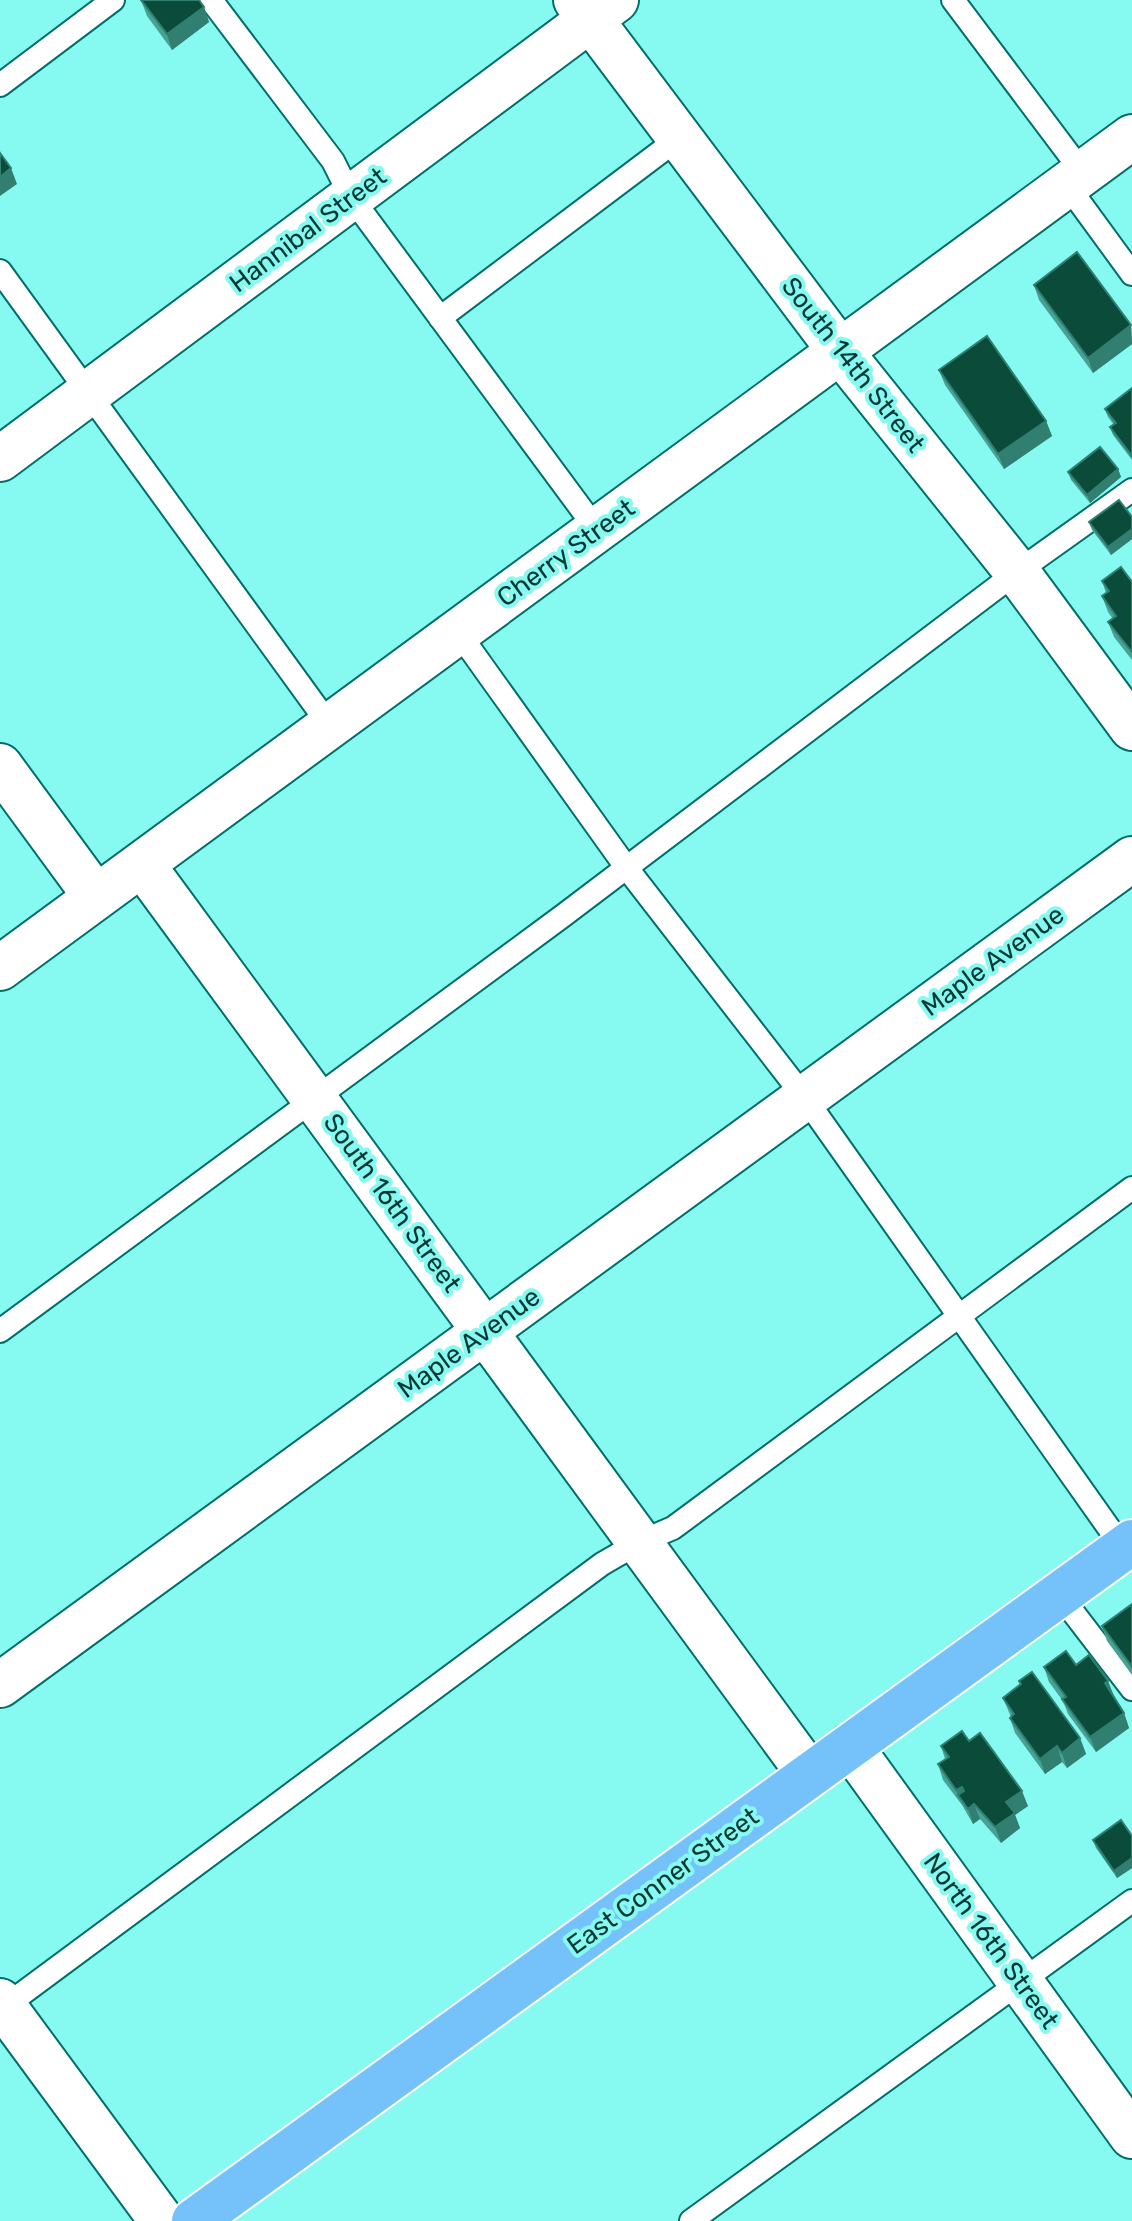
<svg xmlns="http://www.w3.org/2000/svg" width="1132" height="2221" viewBox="0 0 1132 2221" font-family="Rubik,sans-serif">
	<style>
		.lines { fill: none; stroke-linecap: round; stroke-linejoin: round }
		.lane-casing { stroke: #006f6a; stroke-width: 26 }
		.street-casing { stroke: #006f6a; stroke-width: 48 }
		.secondary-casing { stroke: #006f6a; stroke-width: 48 }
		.primary-casing { stroke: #fff; stroke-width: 48 }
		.lane { stroke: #fff; stroke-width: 22 }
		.street { stroke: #fff; stroke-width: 44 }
		.secondary { stroke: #fff; stroke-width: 44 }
		.primary { stroke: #75c2fb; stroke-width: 44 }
		.wall { fill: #48a294 }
		.shaded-wall { fill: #307f70 }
		.building { fill: #0b4b39; stroke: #307f70; stroke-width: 2 }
		.labels { text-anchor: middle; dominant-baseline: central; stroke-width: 8; stroke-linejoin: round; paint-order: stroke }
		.street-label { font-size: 26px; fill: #013835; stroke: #86f9f0 }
	</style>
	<rect width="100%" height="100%" fill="#86f9f0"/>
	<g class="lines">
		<defs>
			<path id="lane" d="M211 0 333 161 351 197 597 530
				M953 0 1083 173
				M0 85 113 0
				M1067 185 1132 274
				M0 271 330 726
				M440 318 679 138
				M458 632 626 867 805 1098 1123 1548
				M0 1331 564 915 1017 572 1132 490
				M1059 1594 1132 1689
				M0 2010 602 1564 640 1542 673 1528 1132 1188
				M691 2221 1132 1901"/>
			<path id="street" d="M576 0 840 351 1017 572 1132 728
				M0 459 616 0
				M0 766 96 897
				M142 864 810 1775
				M0 968 1132 137
				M0 1685 1132 859
				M0 2001 162 2221"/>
			<path id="secondary" d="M850 1746 1132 2136"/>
			<path id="primary" d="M194 2221 1132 1542"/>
		</defs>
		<use href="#lane" class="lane-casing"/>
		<use href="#street" class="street-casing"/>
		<use href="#secondary" class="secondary-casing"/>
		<use href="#primary" class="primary-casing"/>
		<use href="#lane" class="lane"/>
		<use href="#street" class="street"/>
		<use href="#secondary" class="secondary"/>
		<use href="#primary" class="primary"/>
	</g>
	<path class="wall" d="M141 0 204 7 209 22 172 50 147 16Z
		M1034 285 1131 325 1132 344 1093 373 1039 300Z
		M939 370 1046 421 1052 436 1004 469 945 385Z
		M1132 388V460L1113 435 1110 427 1114 425 1108 417 1105 409Z
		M1118 469 1121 477 1090 503 1071 480 1068 472Z
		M1132 517V539L1111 555 1092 530 1089 522Z
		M1102 581 1132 582V660L1114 637 1108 622 1113 619 1108 612 1102 596 1106 593Z
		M1132 1604V1675L1107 1641 1102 1626Z
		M1076 1665 1114 1696 1124 1713 1129 1728 1096 1752 1068 1714 1063 1701 1049 1682 1044 1667Z
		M1019 1681 1080 1738 1086 1754 1067 1768 1062 1762 1045 1774 1015 1733 1010 1718 1011 1717 1003 1698 1020 1685Z
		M969 1741 1028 1806 1015 1815 1020 1828 1001 1843 980 1819 973 1824 962 1805 943 1780 938 1764 945 1759 941 1746Z
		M1132 1836V1868L1117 1878 1096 1848 1093 1840Z"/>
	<path class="shaded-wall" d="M204 7 209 22 172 50 167 34Z
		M11 168 17 184 0 196V177Z
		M1131 325 1132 344 1093 373 1088 358Z
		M1046 421 1052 436 1004 469 998 454Z
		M1118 469 1121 477 1090 503 1087 495Z
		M1132 529V539L1111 555 1108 547Z
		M1108 1681 1114 1696 1110 1699 1105 1683Z
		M1124 1713 1129 1728 1096 1752 1090 1737Z
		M1080 1738 1086 1754 1067 1768 1062 1753Z
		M1057 1746 1062 1762 1045 1774 1040 1759Z
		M962 1787 967 1802 958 1795 962 1806 956 1790Z
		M1022 1791 1028 1806 1015 1815 1020 1828 1001 1843 995 1827 1006 1802Z
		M974 1804 980 1819 973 1824 968 1809Z
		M1132 1858V1868L1117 1878 1114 1871Z"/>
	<path class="building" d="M141 0H199L204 7 167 34Z
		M0 153 11 168 0 177Z
		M1077 252 1131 325 1088 358 1034 285Z
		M987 336 1046 421 998 454 939 370Z
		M1132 388V456L1110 427 1116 423 1105 409Z
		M1100 447 1118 469 1087 495 1068 472Z
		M1119 500 1132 517V529L1108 547 1089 522Z
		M1121 567 1132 582V652L1108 622 1116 616 1102 596 1109 591 1102 581Z
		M1132 1604V1667L1102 1626Z
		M1066 1651 1076 1665 1089 1655 1108 1681 1105 1683 1124 1713 1090 1737 1062 1699 1066 1697 1044 1667Z
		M1032 1672 1080 1738 1062 1753 1057 1746 1040 1759 1010 1718 1014 1714 1003 1698 1021 1684 1019 1681Z
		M962 1731 969 1741 980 1733 1022 1791 1006 1802 1015 1813 995 1827 974 1804 968 1809 958 1795 964 1791 962 1787 956 1790 938 1764 949 1757 941 1746Z
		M1121 1820 1132 1836V1858L1114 1871 1093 1840Z"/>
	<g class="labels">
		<g class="street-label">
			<text transform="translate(308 230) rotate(-37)">Hannibal Street</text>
			<text transform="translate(853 365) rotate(52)">South 14th Street</text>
			<text transform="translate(566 553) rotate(-36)">Cherry Street</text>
			<text transform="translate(993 961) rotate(-36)">Maple Avenue</text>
			<text transform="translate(392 1203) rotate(54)">South 16th Street</text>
			<text transform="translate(469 1343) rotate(-36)">Maple Avenue</text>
			<text transform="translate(663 1881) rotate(-36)">East Conner Street</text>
			<text transform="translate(991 1941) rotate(54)">North 16th Street</text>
		</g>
	</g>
</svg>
